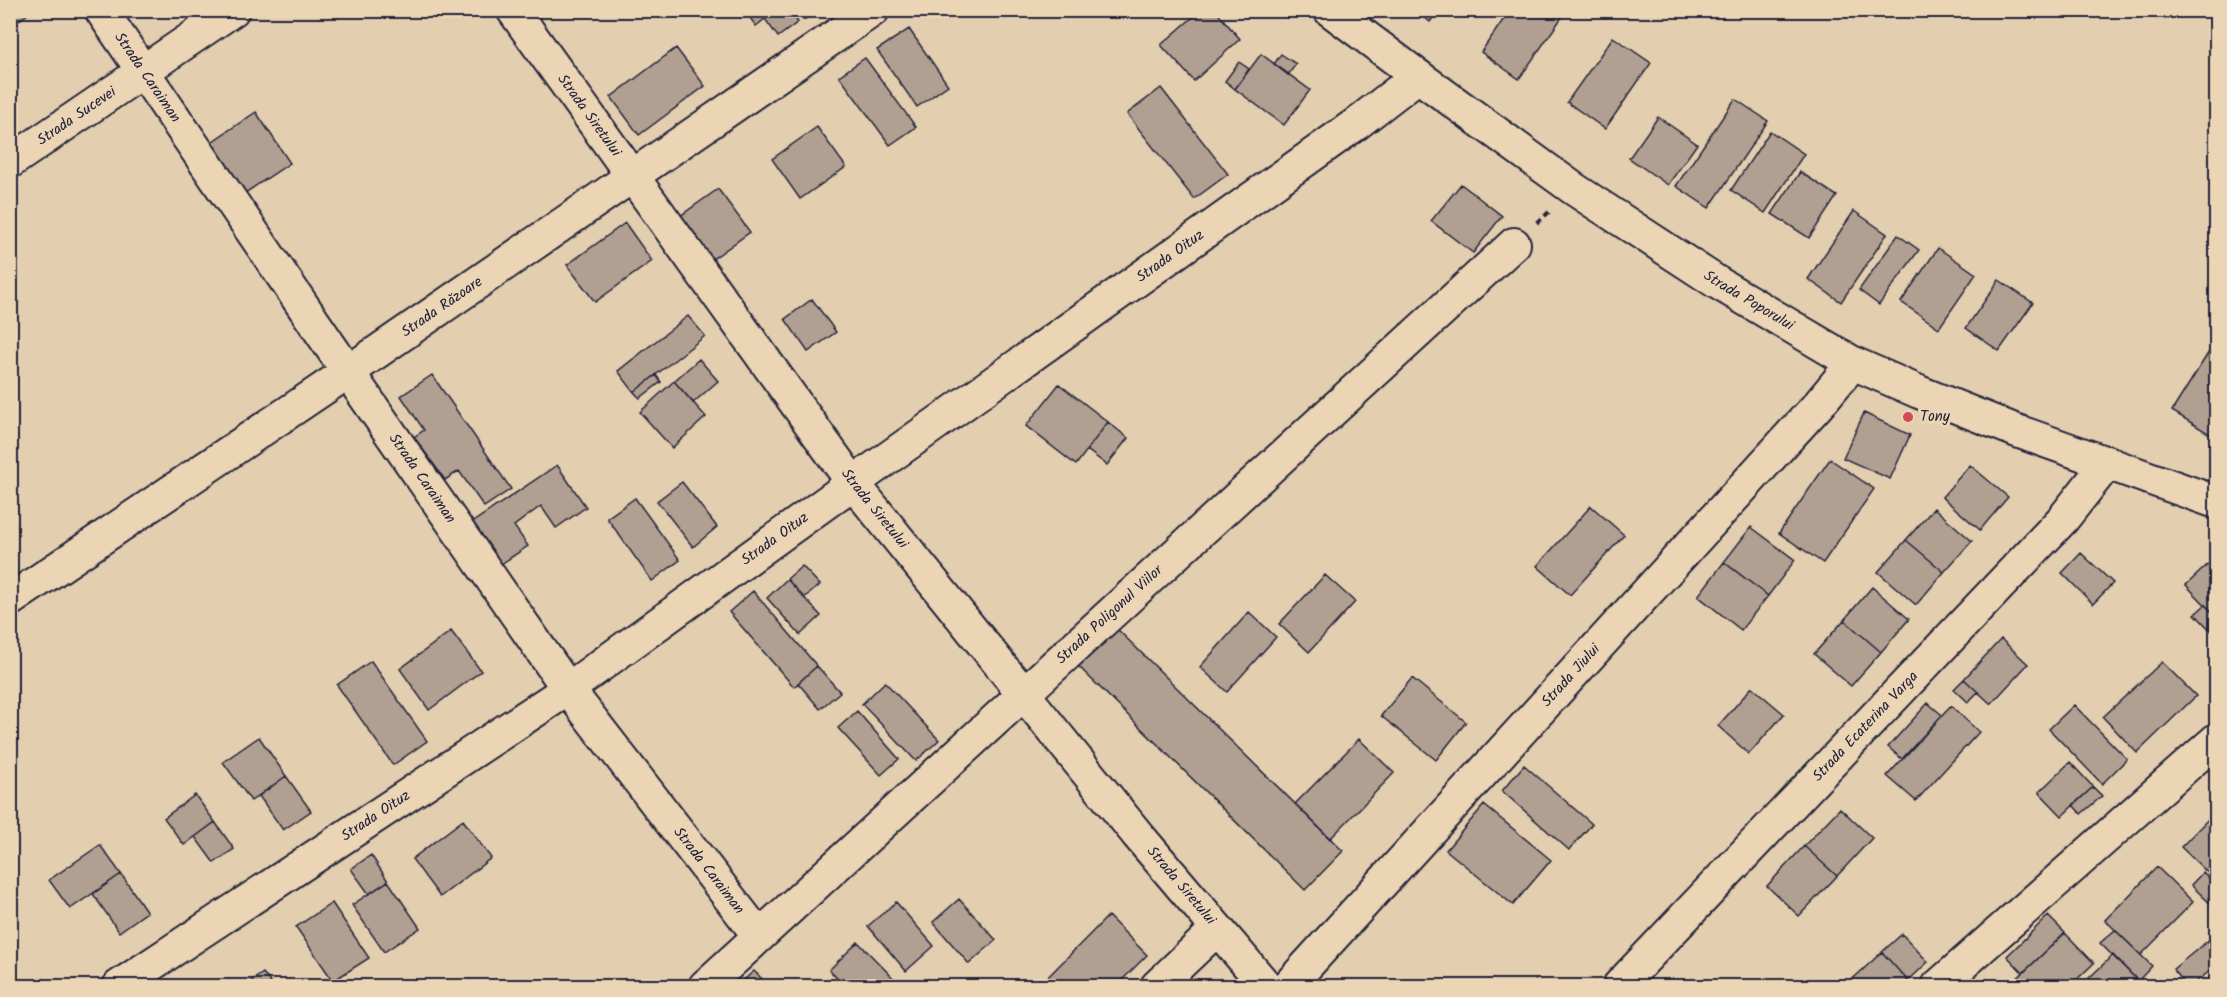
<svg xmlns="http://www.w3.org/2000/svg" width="2227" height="997" viewBox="0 0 2227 997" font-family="Kalam,sans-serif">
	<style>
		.building { fill: #b1a091; stroke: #22223b; stroke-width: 1.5 }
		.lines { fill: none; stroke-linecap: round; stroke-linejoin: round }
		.minor-casing { stroke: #22223b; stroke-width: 36 }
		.path { stroke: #22223b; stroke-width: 4; stroke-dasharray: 6 4.5; stroke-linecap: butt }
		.minor { stroke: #ebd5b4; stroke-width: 32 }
		.poi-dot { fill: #d1495b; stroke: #ebd5b4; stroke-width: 2 }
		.labels { text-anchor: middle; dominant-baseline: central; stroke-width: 6; stroke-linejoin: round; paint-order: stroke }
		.street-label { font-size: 15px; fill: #22223b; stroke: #ebd5b4 }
		.poi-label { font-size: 15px; fill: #22223b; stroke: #ebd5b4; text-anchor: start }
	</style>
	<rect width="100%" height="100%" fill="#e3ceaf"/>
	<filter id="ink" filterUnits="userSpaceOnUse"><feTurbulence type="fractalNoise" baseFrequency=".0167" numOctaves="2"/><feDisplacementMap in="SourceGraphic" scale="12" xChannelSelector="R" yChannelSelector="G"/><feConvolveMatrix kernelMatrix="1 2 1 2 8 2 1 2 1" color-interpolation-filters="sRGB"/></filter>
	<g filter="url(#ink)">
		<path class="building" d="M10 10H33L10 27Z
			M744 10H776L756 26Z
			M776 10H789L798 22 778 37 765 19Z
			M797 10H817L804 20Z
			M1201 10H1215L1240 39 1194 81 1161 45Z
			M1416 10H1439L1430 22Z
			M1510 10H1567L1519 79 1481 52Z
			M909 29 948 85 917 107 877 50Z
			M1613 37 1651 63 1605 129 1567 102Z
			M676 48 705 86 639 135 611 97Z
			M1261 54 1310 90 1284 125 1235 89Z
			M1281 54 1296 64 1288 75 1274 64Z
			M865 58 916 127 890 145 839 76Z
			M1239 62 1249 69 1235 89 1225 81Z
			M1161 88 1228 174 1194 199 1127 114Z
			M1735 99 1768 121 1709 208 1676 186Z
			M256 112 290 163 239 197 204 147Z
			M1658 117 1697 144 1668 185 1629 158Z
			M817 127 846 167 800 199 772 159Z
			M1770 131 1804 154 1765 213 1731 190Z
			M1800 172 1837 196 1809 238 1772 214Z
			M1461 184 1502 216 1473 253 1431 221Z
			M718 189 750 232 707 263 676 219Z
			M1854 211 1887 234 1841 302 1808 279Z
			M625 223 652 261 595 302 567 265Z
			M1898 235 1919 250 1879 305 1859 290Z
			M1938 248 1976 274 1939 328 1901 302Z
			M1999 280 2033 303 1999 351 1966 328Z
			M812 299 836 332 808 352 785 319Z
			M688 316 705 336 634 392 618 371Z
			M2212 347 2216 349V438L2172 411Z
			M699 359 718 381 693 403 674 381Z
			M432 375 511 489 484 507 459 471 445 480 414 437 424 430 401 396Z
			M656 375 661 382 640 398 634 392Z
			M674 381 706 417 672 448 640 412Z
			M1059 384 1108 422 1076 465 1026 426Z
			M1864 413 1910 435 1890 479 1843 458Z
			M1108 422 1128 438 1107 465 1087 450Z
			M1830 459 1874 489 1823 563 1779 533Z
			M557 465 586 507 556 528 541 506 514 526 528 546 501 564 473 522Z
			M1970 465 2008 497 1980 530 1942 497Z
			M682 482 717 527 693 547 657 501Z
			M635 498 680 560 652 581 607 518Z
			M1591 506 1624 535 1570 595 1537 566Z
			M1934 508 1972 541 1944 572 1906 540Z
			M1751 527 1795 560 1768 596 1724 562Z
			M1906 540 1944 572 1916 605 1878 572Z
			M2081 553 2113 583 2093 604 2062 573Z
			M2216 557V616L2186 585Z
			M1724 562 1768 596 1741 630 1698 596Z
			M802 566 820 585 804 598 787 579Z
			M1325 575 1355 602 1309 652 1279 624Z
			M787 579 821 616 800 635 767 598Z
			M1872 587 1909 619 1881 652 1844 620Z
			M753 591 817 666 794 687 729 612Z
			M2205 605 2216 616V636L2195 614Z
			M1249 612 1276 637 1227 692 1200 667Z
			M1844 620 1881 652 1851 686 1814 654Z
			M1111 623 1343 851 1305 890 1073 661Z
			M451 631 481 671 429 710 400 669Z
			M2001 639 2028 664 1991 704 1964 679Z
			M371 661 427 741 393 765 337 685Z
			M2162 662 2196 696 2137 753 2103 717Z
			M817 666 840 692 820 709 798 683Z
			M1412 678 1466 722 1436 760 1381 716Z
			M1964 679 1978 692 1968 702 1954 689Z
			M885 682 939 740 916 761 862 704Z
			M1752 687 1784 714 1749 754 1718 726Z
			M1928 703 1942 715 1902 759 1888 747Z
			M2074 705 2127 759 2102 784 2049 729Z
			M1951 706 1979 732 1916 801 1887 776Z
			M857 711 899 759 881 775 838 728Z
			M259 737 286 776 251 801 223 762Z
			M1359 739 1394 773 1330 839 1295 804Z
			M2070 762 2093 787 2062 816 2039 792Z
			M1524 765 1592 824 1569 850 1502 791Z
			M286 776 311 811 283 830 259 796Z
			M2093 787 2102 796 2081 814 2073 805Z
			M195 795 215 822 184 845 164 818Z
			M1484 805 1551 860 1513 905 1446 850Z
			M1840 808 1872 838 1837 876 1804 846Z
			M2216 811V877L2214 879 2181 847Z
			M463 820 491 858 440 897 412 859Z
			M215 822 234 849 214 863 195 837Z
			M100 845 121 874 70 909 49 880Z
			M1804 846 1837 876 1799 916 1767 886Z
			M371 855 388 881 369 894 351 869Z
			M2157 867 2193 902 2141 955 2105 920Z
			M2203 872 2216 885V909L2191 885Z
			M121 874 147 912 119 932 93 894Z
			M388 881 420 928 384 952 352 905Z
			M959 899 996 940 969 964 933 922Z
			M896 902 934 946 906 971 868 926Z
			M332 903 369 958 333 981 296 927Z
			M1108 916 1147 955 1116 986H1039Z
			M2048 916 2065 933 2023 973 2007 956Z
			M2115 930 2152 966 2138 981 2100 943Z
			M2065 933 2094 963 2070 986H2009Z
			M1902 934 1928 962 1908 981 1882 952Z
			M2210 939 2216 947V966L2191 986H2187L2173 969Z
			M858 942 901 986H845L829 970Z
			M1882 952 1908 981 1902 986H1845Z
			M2113 955 2138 981 2132 986H2093L2087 980Z
			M754 971 769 986H753L745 979Z
			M263 973 273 986H244Z"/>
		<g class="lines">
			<defs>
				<g id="minor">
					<path id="s1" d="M101 10 348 372 568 689 759 936"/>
					<path id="s2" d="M513 10 853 483 1137 834 1266 986"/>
					<path id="s3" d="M1330 10 1418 76 1574 189 1718 283 1853 363 1919 392 2017 431 2216 502"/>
					<path id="s4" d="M10 162 233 10"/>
					<path id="s5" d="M10 600 348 372 873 10"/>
					<path id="s6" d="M119 986 568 689 853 483 1356 124 1418 76"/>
					<path id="s7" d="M705 986 1514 244"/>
					<path d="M1157 986 1217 929"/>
					<path id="s8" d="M1288 986 1819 404 1853 363"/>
					<path id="s9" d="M1619 986 2063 519 2108 462"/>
					<path d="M1938 986 2216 740"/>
				</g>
			</defs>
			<use href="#minor" class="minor-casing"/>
			<path class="path" d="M1537 223 1549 212"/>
			<use href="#minor" class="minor"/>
		</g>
	</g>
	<circle class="poi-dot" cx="1908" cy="417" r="6"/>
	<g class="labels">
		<g class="street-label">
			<text stroke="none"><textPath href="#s1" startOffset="82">Strada Caraiman</textPath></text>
			<text stroke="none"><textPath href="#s4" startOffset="81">Strada Sucevei</textPath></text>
			<text stroke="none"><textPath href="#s2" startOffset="130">Strada Siretului</textPath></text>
			<text stroke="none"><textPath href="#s6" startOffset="1280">Strada Oituz</textPath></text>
			<text stroke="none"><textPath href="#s3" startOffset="510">Strada Poporului</textPath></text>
			<text stroke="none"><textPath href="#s5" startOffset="522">Strada Răzoare</textPath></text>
			<text stroke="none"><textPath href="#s1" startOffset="568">Strada Caraiman</textPath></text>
			<text stroke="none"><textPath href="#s2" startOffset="616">Strada Siretului</textPath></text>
			<text stroke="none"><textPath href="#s6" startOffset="794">Strada Oituz</textPath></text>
			<text stroke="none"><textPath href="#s7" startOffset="549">Strada Poligonul Viilor</textPath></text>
			<text stroke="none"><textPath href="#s8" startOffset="420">Strada Jiului</textPath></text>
			<text stroke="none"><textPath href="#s9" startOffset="358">Strada Ecaterina Varga</textPath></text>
			<text stroke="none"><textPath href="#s6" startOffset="308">Strada Oituz</textPath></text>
			<text stroke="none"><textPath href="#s1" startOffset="1054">Strada Caraiman</textPath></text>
			<text stroke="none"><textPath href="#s2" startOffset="1102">Strada Siretului</textPath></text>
		</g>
		<g class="poi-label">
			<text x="1920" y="417">Tony</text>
		</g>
	</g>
	<rect width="2227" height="997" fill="none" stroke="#ebd5b4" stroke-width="36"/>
	<rect x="18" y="18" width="2191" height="961" fill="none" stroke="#22223b" stroke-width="2" filter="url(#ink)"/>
</svg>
